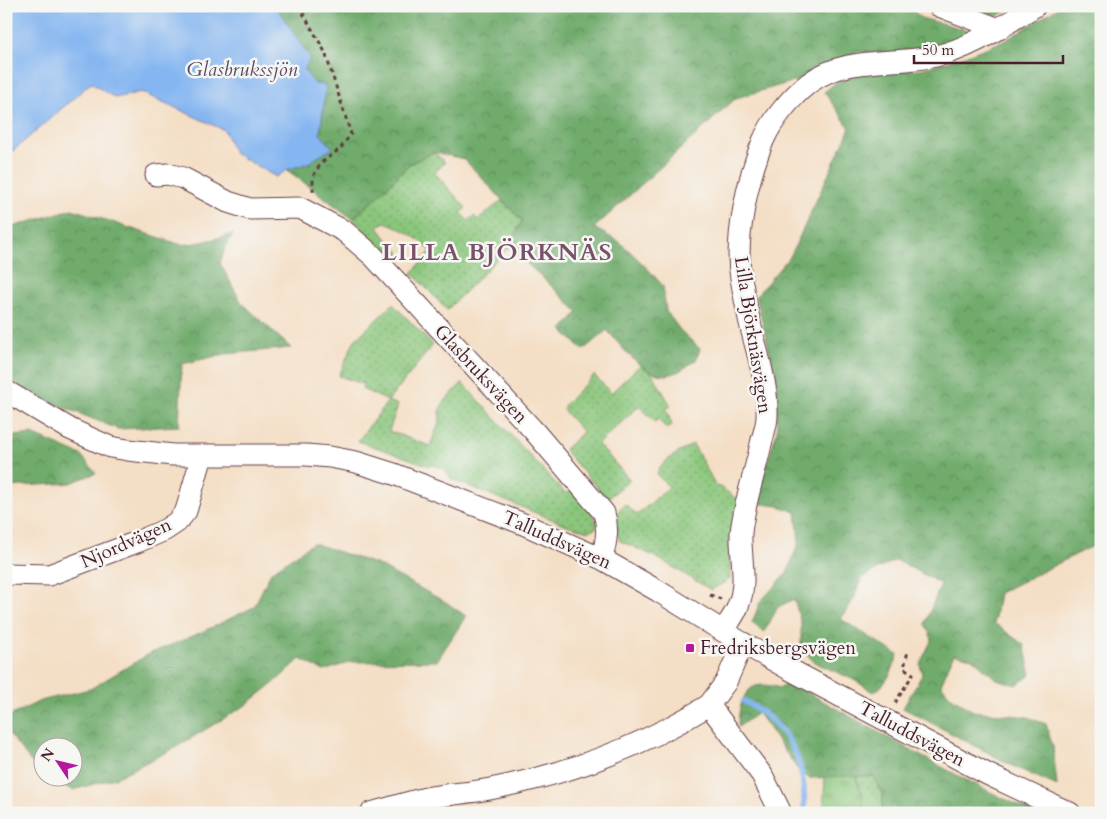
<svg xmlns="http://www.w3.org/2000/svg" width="1107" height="819" viewBox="0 0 1107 819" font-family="Cardo,serif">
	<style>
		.grass { fill: url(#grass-dots); stroke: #6a7254 }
		.forest { fill: url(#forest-crowns); stroke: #5c654c }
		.park { fill: url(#park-tufts); stroke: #6a7254 }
		.water { fill: #85b6f1; stroke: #686a8e }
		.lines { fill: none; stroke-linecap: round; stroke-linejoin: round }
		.stream { stroke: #85b6f1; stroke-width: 6 }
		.minor-casing { stroke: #643c42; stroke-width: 23 }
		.path { stroke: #643c42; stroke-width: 3; stroke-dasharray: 4 4; stroke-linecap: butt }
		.minor { stroke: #fff; stroke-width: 21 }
		.poi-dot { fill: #b5179e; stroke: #f6f6f2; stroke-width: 2 }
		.labels { text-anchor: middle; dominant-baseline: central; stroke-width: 5; stroke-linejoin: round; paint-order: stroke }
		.street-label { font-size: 19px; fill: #4a1f2b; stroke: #f6f6f2 }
		.poi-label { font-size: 19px; fill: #4a1f2b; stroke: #f6f6f2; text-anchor: start }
		.water-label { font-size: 20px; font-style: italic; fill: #5c4c66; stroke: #f6f6f2 }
		.district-label { font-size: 24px; font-weight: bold; letter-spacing: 1px; fill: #7a516a; stroke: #f6f6f2 }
	</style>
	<defs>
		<pattern id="grass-dots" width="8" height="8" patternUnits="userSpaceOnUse" patternTransform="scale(1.25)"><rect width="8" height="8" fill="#8ac67c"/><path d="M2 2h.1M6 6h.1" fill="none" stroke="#73a066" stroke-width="1.8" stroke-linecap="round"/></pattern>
		<pattern id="forest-crowns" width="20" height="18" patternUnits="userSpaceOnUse" patternTransform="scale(1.25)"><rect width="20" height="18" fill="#6fab6c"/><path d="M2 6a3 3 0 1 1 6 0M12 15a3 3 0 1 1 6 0" fill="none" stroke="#5d8b59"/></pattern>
		<pattern id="park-tufts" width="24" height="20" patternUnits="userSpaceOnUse" patternTransform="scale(1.25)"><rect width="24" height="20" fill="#8ac67c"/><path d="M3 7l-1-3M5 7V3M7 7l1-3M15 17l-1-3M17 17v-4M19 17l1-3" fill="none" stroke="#73a066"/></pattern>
	</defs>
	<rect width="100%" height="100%" fill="#f6f6f2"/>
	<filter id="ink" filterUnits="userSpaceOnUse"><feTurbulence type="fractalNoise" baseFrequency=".02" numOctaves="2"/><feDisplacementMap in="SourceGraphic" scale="10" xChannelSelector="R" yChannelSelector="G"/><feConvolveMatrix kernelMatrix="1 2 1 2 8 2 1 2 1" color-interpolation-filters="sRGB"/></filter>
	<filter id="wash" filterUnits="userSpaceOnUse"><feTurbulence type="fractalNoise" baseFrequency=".0096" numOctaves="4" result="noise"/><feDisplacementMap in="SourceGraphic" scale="20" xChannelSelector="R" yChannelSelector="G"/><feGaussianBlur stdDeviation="1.12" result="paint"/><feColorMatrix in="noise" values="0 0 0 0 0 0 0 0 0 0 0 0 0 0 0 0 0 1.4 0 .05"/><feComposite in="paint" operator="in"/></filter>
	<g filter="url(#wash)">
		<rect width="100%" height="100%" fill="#f4dfc6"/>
		<path class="grass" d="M433 152 445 162 435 173 466 208 461 213 468 221 474 216 478 220 502 200 522 221 509 247 447 310 412 273 431 251C417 237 403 229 385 222L377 226 386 238 400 253 393 260 353 219 381 193 408 165Z
			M393 304 433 345 388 401 398 405 389 431 430 446 440 420 439 411 444 402 462 383 566 494 572 489 588 507 597 522 596 528 588 531 566 525 451 479C445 468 440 465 427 465L358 441 388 401 362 389 363 384 339 376 354 341Z
			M640 365 652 373 671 406 666 409 672 425 667 429 658 419 655 422 639 406 598 444 630 480 607 499 564 450 583 432 563 410 565 404 594 375 611 393Z
			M693 444 716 486 721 487 739 501 730 542V579L711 590 654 556 620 541C615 527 611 515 625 504L637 515 669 487 657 475C659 461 681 452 693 444Z
			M855 776H873L883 796 882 813H862V794Z"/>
		<path class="forest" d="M276 6H908L921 18 972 31 953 43 915 53 858 52 816 70 806 78 736 98 594 228 621 243 649 270 663 286 666 311 680 330 700 349 696 360C689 364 680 372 672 374 646 381 622 347 607 330L583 350 562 330 578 312 546 281 509 247 522 221 464 159 433 152 408 165 381 193 353 219 287 170 308 163 320 134 326 85H315L304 70 310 58Z
			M970 6H1014L997 16Z
			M1061 6H1101V542L999 593 994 623 1024 645 1031 675 1016 685 996 679 972 658 954 654 941 684 950 696 973 711 1028 717 1046 724 1053 747 1057 786 1015 767 903 708 922 675 920 664 932 639 925 624 941 584 896 560 861 578 855 597 841 619 898 655C893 670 887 684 874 692L852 679 814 662 801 647V623L794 599 778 607 764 632 752 623 760 602 787 573 799 542 796 512 778 506 755 503 777 431 776 378 756 296 791 255 850 128 824 92 848 73 921 69 962 57 1006 40Z
			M72 209 182 245 202 242 233 234 226 246 220 263 241 302 291 348 225 354 182 364 179 426 118 429 38 397 6 377V229Z
			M32 434 81 455 96 473 71 483 6 487V437Z
			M313 543 378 565 447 603 466 616 437 661 350 662 324 671 300 659 274 683 246 705 173 749 115 778 73 790 43 777 72 776V746H42V776L6 730V718L40 701 90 689 149 654 200 633 254 607 271 572Z
			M789 682C870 727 950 775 1035 813H882L883 796 873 776 809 778 799 771 758 713 738 727C738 714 741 691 756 686 764 684 772 686 780 688Z"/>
		<path class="park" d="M855 776 862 794 863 810 849 813 823 812 825 777Z"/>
		<path class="water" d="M6 6H276L310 58 304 70 315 84 326 85 320 134 333 148 308 163 287 170 276 177 234 153 224 130 141 92 115 98 91 83 6 157Z"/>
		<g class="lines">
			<path class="stream" d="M744 701C790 726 807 761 804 813"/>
		</g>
	</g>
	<g filter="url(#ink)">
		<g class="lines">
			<defs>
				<path id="minor" d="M939 6 999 29
					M156 175 168 174 183 178 228 202 250 209 300 208 344 231 373 256 534 431 604 513C609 529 606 542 602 559
					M6 391 70 429 110 447 128 450 173 455H306L330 457 356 462 394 474 521 523 602 559 658 591 739 641 789 669 989 775 1070 813
					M6 574 49 575 137 542 165 530 177 522 186 511 202 456
					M723 631C728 623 735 615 738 606 748 583 740 557 741 533 744 503 755 473 761 444 763 435 767 425 767 416 768 391 761 366 755 343 749 322 745 300 741 278 734 240 748 177 763 141 772 120 791 97 809 83 844 56 895 65 936 56 972 48 1004 25 1035 6
					M743 643 726 682 709 705 762 775 781 813
					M371 813C390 808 408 802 426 798 447 794 469 793 490 789 568 774 642 747 709 705"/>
			</defs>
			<use href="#minor" class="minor-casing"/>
			<path class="path" d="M299 6 325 52 351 134 340 149 322 162 313 176V192
				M710 595 721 599
				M895 703 913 674 904 668 908 651
				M822 813 823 812"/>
			<use href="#minor" class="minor"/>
		</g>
	</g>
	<rect class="poi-dot" x="685" y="643" width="10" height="10" rx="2.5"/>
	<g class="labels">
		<g class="street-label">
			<text transform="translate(753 335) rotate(81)">Lilla Björknäsvägen</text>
			<text transform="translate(481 374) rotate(47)">Glasbruksvägen</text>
			<text transform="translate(557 540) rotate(24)">Talluddsvägen</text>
			<text transform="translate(126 543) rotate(-24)">Njordvägen</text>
			<text transform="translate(912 734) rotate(28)">Talluddsvägen</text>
		</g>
		<g class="poi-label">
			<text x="700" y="648">Fredriksbergsvägen</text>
		</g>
		<g class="water-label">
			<text x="242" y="69">Glasbrukssjön</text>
		</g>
		<g class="district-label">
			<text x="497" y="252">LILLA BJÖRKNÄS</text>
		</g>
	</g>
	<rect width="1107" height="819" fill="none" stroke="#f6f6f2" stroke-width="25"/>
	<g transform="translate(58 762) rotate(305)"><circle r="24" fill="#f6f6f2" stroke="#b1a0a2"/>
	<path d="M0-4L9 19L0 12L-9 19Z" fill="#b5179e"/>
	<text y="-8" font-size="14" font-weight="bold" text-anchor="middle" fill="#4a1f2b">N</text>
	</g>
	<path d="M914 55v8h149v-8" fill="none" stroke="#4a1f2b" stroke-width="2.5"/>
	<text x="922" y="55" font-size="15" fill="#4a1f2b" stroke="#f6f6f2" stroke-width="4" paint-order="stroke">50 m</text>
</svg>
